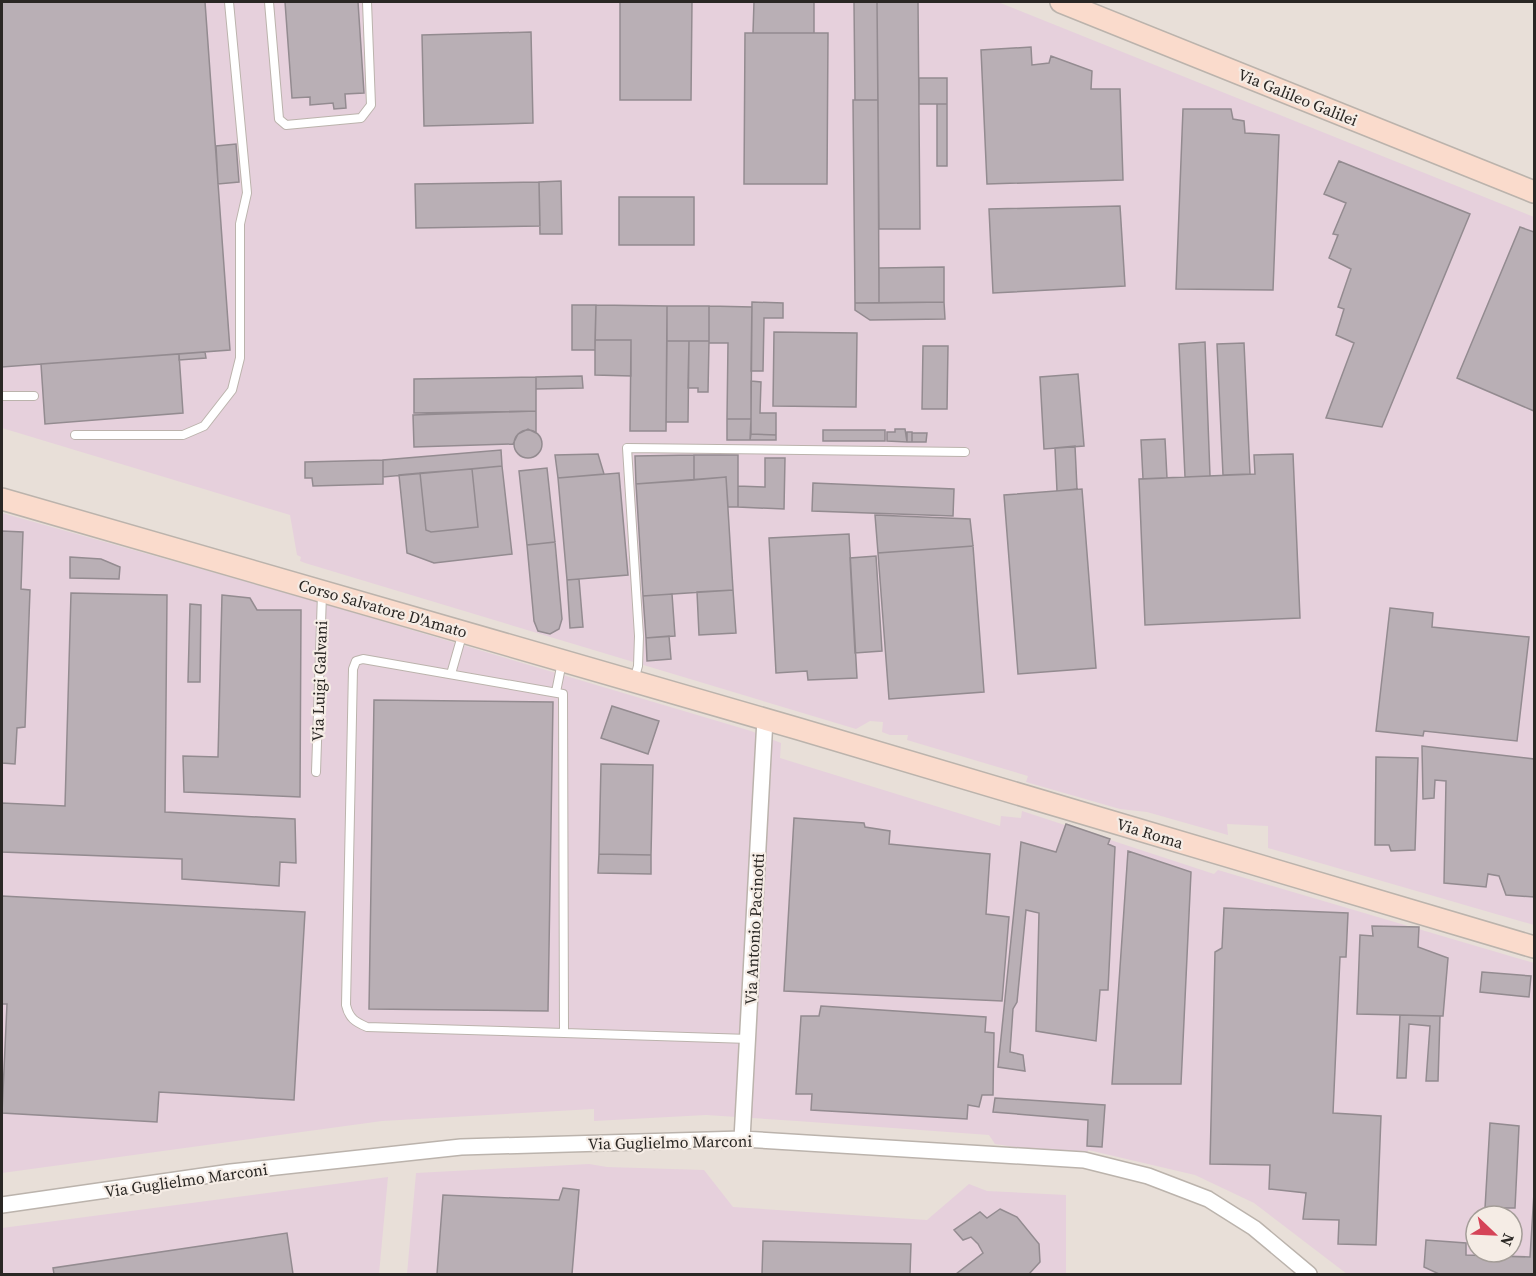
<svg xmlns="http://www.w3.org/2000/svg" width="1536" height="1276" viewBox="0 0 1536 1276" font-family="'Source Serif 4',serif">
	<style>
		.industrial { fill: #e6d0dc; fill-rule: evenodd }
		.building { fill: #b9afb5; stroke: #938b90; stroke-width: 1.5 }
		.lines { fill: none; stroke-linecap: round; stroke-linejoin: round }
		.lane-casing { stroke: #bbb3ac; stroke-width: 10 }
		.street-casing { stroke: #bbb3ac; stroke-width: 18 }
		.secondary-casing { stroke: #bbb3ac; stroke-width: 24 }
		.lane { stroke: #fff; stroke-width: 8 }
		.street { stroke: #fff; stroke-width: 15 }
		.secondary { stroke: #fadbcc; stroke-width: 21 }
		.labels { text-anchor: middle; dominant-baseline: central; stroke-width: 4.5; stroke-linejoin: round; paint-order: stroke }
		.street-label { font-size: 16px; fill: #2a2724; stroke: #f5ece5 }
	</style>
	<rect width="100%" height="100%" fill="#e8dfd8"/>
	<path class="industrial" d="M2 2H998L1534 217V925L1268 848V826L1227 824 1228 835 1147 812 1120 809 1026 782 1028 776 907 740 908 735H890L882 732 883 722 870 721 856 729 305 563 300 561 301 557 297 555 290 515 2 428Z
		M2 513 304 598 751 731 781 743 780 758 1000 826 1001 816 1021 818 1022 811 1214 874 1218 870 1534 963V1274H1347L1254 1203 1195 1175 1088 1150 1087 1158 995 1144 989 1135 797 1121 706 1115 594 1121V1109L382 1121 2 1173ZM1476 1216H1512V1252H1476Z
		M589 1164 607 1167 704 1170 733 1207 927 1220 969 1184 987 1191 1066 1195V1274H407L416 1173Z
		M388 1177 379 1274H2V1228Z"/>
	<path class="building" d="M2 2H205L230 350 2 367Z
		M285 2H358L364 93 345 94 346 108 334 109 333 103 310 105V97L292 98Z
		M620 2H692L691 100H620Z
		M754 2H814V33H753Z
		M854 2H877L878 100H855Z
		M877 2H918L920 229H879Z
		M531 32 533 123 424 126 422 35Z
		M745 33H828L827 184H744Z
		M1031 47 1032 65 1049 63 1051 56 1092 71 1091 89H1120L1123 180 987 184 981 50Z
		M919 78H947V104H919Z
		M853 100H878L879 303H855Z
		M937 104H947V166H937Z
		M1183 109H1231L1233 119 1244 121 1245 133 1279 135 1273 290 1176 289Z
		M236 144 239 182 218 184 216 146Z
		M1339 161 1470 214 1382 427 1326 418 1354 343 1336 335 1344 309 1338 307 1351 269 1329 258 1338 235 1333 234 1346 203 1324 194Z
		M561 181 562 234H540L539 182Z
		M539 182 540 226 416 228 415 184Z
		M619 197H694V245H619Z
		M1120 206 1125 286 993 293 989 209Z
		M1520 227 1534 232V411L1457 378Z
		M944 267V302L879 303V268Z
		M752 302 783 303V318H764L763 371H751Z
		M944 302 945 319 870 320 855 310V303Z
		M572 305H596L595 350H572Z
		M596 305 667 306 666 431H630L631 340H595Z
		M667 306H709V341H667Z
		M709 306 752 307 751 419H727L728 343H709Z
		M774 332 857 333 856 407 773 406Z
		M595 340H631V376L595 375Z
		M667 341H689L688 422H666Z
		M689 341H709L708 392H698V388H688Z
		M1205 342 1210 476 1185 477 1179 344Z
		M1244 343 1250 474 1223 475 1217 344Z
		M923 346H948L947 409H922Z
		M205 352 206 358 179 360V354Z
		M179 354 183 413 45 424 41 364Z
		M1078 374 1084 446 1044 449 1040 377Z
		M582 376 583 388 536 389V377Z
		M536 377V411L414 413V379Z
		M751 381 761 382 760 413H776V435L751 434Z
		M536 411V433L528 429 518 434 513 444 414 447 413 415Z
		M727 419H751L750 440H727Z
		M895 429H905L907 442 887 441V432H895Z
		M823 430H885V441H823Z
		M514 444a14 14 0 1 1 28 0a14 14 0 1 1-28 0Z
		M907 432H912V442H907Z
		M912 433H927L926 442H912Z
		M751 434 776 435V440H750Z
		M1165 439 1167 478 1143 479 1141 440Z
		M1075 446 1077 489 1057 491 1055 448Z
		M501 450 502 466 383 477V460Z
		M598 454 604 474 558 478 555 455Z
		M1293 454 1300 618 1145 625 1139 479 1255 474 1254 455Z
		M694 455V480L636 484 635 456Z
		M694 455H738V507H728L726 477 694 480Z
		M765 458H785L784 509 738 507V486L765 487Z
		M383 460V484L313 486 312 478H305V462Z
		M502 466 512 554 434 563 407 553 399 475 420 473 426 530 431 532 478 527 472 469Z
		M547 468 555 542 527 545 519 471Z
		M472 469 478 527 431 532 426 530 420 473Z
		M619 473 628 575 567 580 558 478Z
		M726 477 733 590 643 596 636 484Z
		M813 483 954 489 953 516 812 511Z
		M1082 489 1096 668 1018 674 1004 495Z
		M875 515 970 519 973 546 878 553Z
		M2 531 23 532 21 589 30 590 25 727 17 728 15 764 2 763Z
		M849 534 857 678 808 680 807 671 776 673 769 538Z
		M555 542 562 619 559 629 550 634 538 631 534 621 527 545Z
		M973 546 984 692 889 699 878 553Z
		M876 556 882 651 855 653 850 558Z
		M70 557 101 559 120 567 119 579 70 578Z
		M579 579 583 627 570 628 567 580Z
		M733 590 736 633 699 635 697 592Z
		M71 593 167 595 165 812 295 819 296 863 280 862 279 886 182 879V859L2 852V803L65 806Z
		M672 594 675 636 646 638 643 596Z
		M222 595 250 598 257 610H301L300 797 184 792 183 756 218 757Z
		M190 604 201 605 200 682H188Z
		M1390 608 1433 613 1432 627 1529 637 1517 741 1424 731 1423 736 1376 731Z
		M669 636 671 659 647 661 646 638Z
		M374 700 553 702 548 1011 369 1009Z
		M612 706 659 721 648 754 601 738Z
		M1422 746 1534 759V897L1506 895 1499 876 1488 874 1486 887 1444 883 1446 781 1435 780 1434 798 1423 799Z
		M1376 757 1418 758 1415 850 1391 851 1389 845H1375Z
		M601 764 653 765 651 855 599 854Z
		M794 818 864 823 865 827 890 831 889 844 990 854 986 914 1009 917 1002 1001 784 991Z
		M1066 824 1110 839 1108 844 1115 847 1108 990H1100L1096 1041 1036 1031 1039 913 1026 910 1017 1002 1013 1009 1010 1052 1023 1055 1025 1071 998 1067 1021 842 1056 852Z
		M1128 851 1191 872 1181 1084H1112Z
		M599 854 651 855V874L598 873Z
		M2 896 305 912 294 1100 159 1092 157 1122 2 1113 7 1004H2Z
		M1224 908 1348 913 1346 957H1340L1333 1113 1381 1116 1376 1245 1338 1244 1339 1220 1303 1219 1306 1193 1269 1189 1270 1165 1210 1164 1215 952 1222 948Z
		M1372 926 1419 927 1418 947 1448 958 1443 1016 1357 1014 1360 935 1373 936Z
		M1482 972 1531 976 1529 997 1480 992Z
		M821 1006 986 1017 985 1032 994 1033 993 1095H982L979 1107 968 1105 967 1119 811 1110 812 1094H796L801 1016H819Z
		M1400 1015 1440 1016 1438 1081H1426L1430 1026 1409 1024 1406 1078H1397Z
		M995 1098 1105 1105 1102 1147 1087 1146 1088 1120 993 1112Z
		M1490 1123 1519 1126 1515 1208H1485Z
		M563 1188 579 1190 572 1274H437L443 1195 559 1200Z
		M1534 1193V1274H1439L1424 1267 1426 1240 1466 1243V1255L1530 1257Z
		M1000 1209 1017 1217 1039 1244 1040 1262 1029 1274H956L983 1253 978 1244 971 1237 963 1240 954 1230 980 1212 987 1218Z
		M287 1233 293 1274H54L53 1268Z
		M763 1241 911 1244 910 1274H762Z"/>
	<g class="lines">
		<defs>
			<path id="lane" d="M269 2 279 119 286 125 361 118 371 105 367 2
				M2 396H34
				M75 435H183L204 426 232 390 240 358V224L247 193 229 2
				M451 674 463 632
				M634 680 638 666 639 636 627 448 965 452
				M556 692 562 662
				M316 772 322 594
				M564 1033 367 1027C355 1022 349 1018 346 1005L353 669 356 661 363 659 563 694 564 1033 749 1039"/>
			<path id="street" d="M742 1139 765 719
				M2 1205 231 1172 461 1147 742 1139 1084 1160 1148 1176 1208 1199 1254 1228 1309 1274"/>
			<path id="secondary" d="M1061 2 1534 192
				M2 499 799 729 1534 947"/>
		</defs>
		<use href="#lane" class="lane-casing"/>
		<use href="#street" class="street-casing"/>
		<use href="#secondary" class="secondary-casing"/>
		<use href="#lane" class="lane"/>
		<use href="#street" class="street"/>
		<use href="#secondary" class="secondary"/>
	</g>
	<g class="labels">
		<g class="street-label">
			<text transform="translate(1298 97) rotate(22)">Via Galileo Galilei</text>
			<text transform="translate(383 608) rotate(16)">Corso Salvatore D'Amato</text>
			<text transform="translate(319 681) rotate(-88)">Via Luigi Galvani</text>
			<text transform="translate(1150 833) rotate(17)">Via Roma</text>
			<text transform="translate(754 929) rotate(-87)">Via Antonio Pacinotti</text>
			<text transform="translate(670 1142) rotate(-1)">Via Guglielmo Marconi</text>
			<text transform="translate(186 1180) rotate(-8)">Via Guglielmo Marconi</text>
		</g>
	</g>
	<rect width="1536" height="1276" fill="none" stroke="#2a2724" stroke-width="6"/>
	<g transform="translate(1494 1234) rotate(113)"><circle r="28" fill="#f5ece5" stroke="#a49d98" stroke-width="1.5"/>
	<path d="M0-4.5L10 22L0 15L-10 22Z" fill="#d54458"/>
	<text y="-9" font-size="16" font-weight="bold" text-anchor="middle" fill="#2a2724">N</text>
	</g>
</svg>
